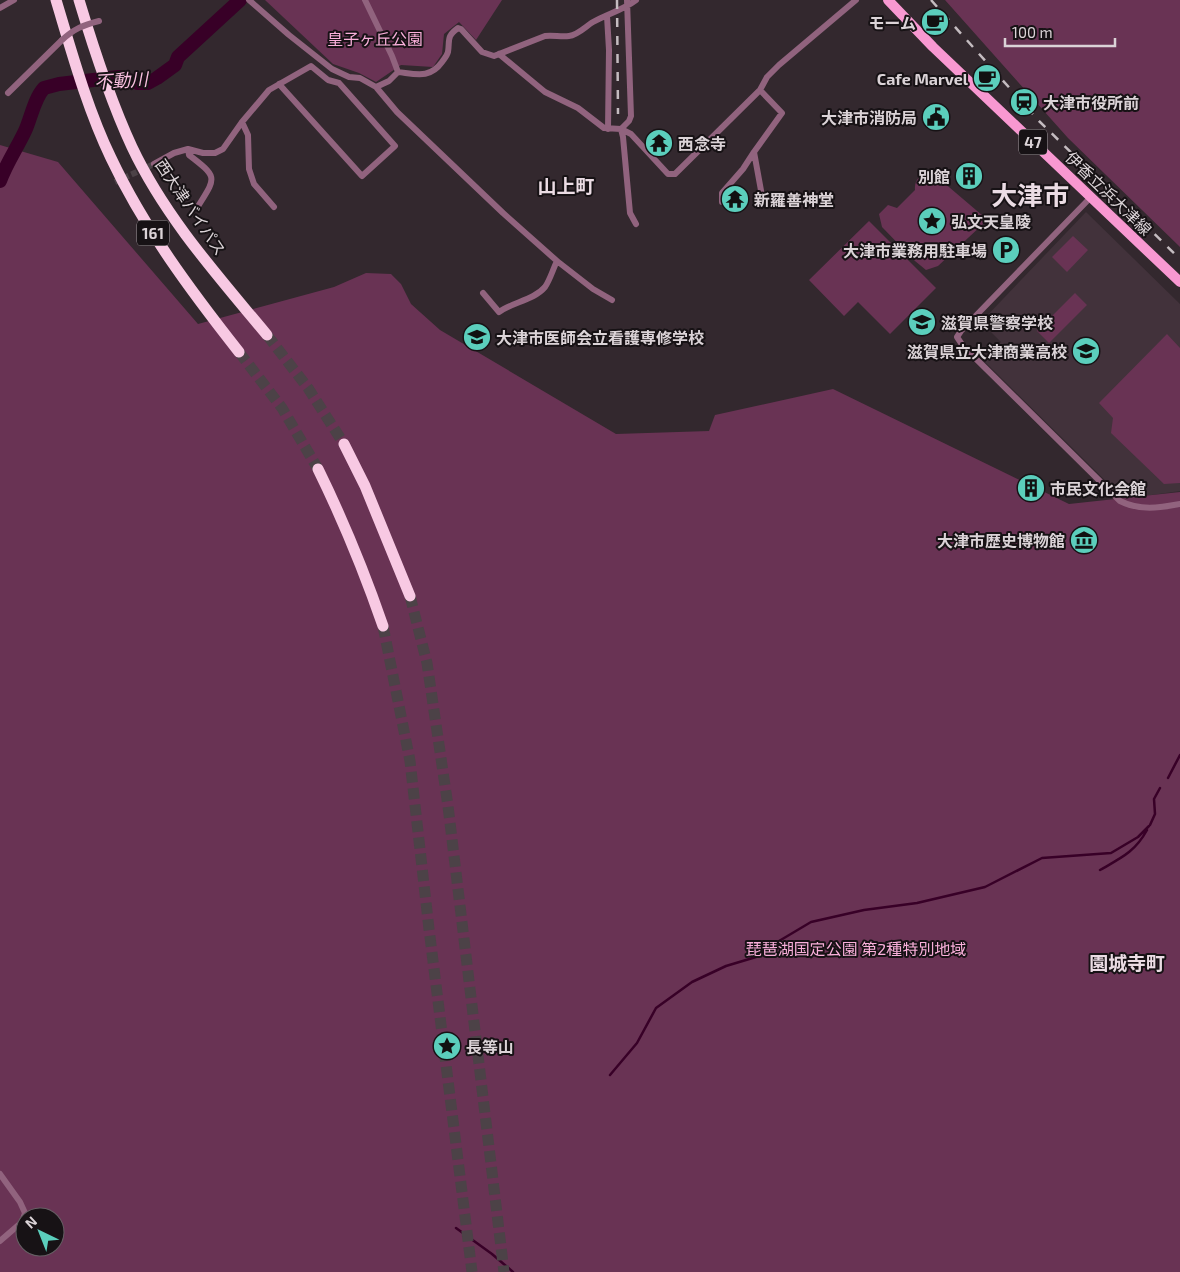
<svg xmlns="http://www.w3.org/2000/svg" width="1180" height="1272" viewBox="0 0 1180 1272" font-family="'Exo 2','Noto Sans JP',sans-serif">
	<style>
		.built { fill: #42323b }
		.green { fill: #693354; fill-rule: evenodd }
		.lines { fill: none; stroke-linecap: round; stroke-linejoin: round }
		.stream { stroke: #380027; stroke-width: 2.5 }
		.river { stroke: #380027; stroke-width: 14 }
		.street-tunnel { stroke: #4c4247; stroke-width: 6; stroke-dasharray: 6 3; stroke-linecap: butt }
		.highway-tunnel { stroke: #4c4247; stroke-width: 11; stroke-dasharray: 11 5.5; stroke-linecap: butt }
		.street { stroke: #91637e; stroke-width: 6 }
		.primary { stroke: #f898d1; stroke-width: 10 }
		.highway { stroke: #f8c9e3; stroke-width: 11 }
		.rail { stroke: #c4bcc0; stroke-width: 2.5; stroke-dasharray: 9 9; stroke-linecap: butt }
		.street-bridge { stroke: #91637e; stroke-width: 6 }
		.labels { text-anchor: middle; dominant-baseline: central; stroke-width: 4; stroke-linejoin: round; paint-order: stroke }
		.shield { fill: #171215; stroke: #a0999d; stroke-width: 1 }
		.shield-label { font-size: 15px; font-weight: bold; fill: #dbd3d7 }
		.poi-label { font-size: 16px; font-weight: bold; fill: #dbd3d7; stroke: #171215; text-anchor: start }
		.park-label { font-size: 16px; fill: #f9afda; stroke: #171215 }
		.street-label { font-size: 16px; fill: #dbd3d7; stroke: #171215 }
		.water-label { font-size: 18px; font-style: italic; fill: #f8bfdf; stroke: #171215 }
		.quarter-label { font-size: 19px; font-weight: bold; fill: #ebdce4; stroke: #171215 }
		.town-label { font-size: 26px; font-weight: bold; fill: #ebdce4; stroke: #171215 }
	</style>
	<rect width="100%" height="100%" fill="#33282e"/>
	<path class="built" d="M1086 212 1180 304V491L1124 499 983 360 1001 342 981 322Z"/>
	<path class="green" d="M265 0H502L476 40 459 22 444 34 442 54 433 67 401 65 376 82 359 73 333 64Z
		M945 0H1180V247L1068 138Z
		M0 145 58 162 198 324 334 287 366 273 391 274 401 284 411 304 440 330 616 434 709 431 715 415 833 389 1069 504 1180 492V1272H0ZM25 1217H55V1247H25Z
		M929 170 983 216V224L938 266 926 270 915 261 882 227 879 214 888 205 897 208 915 190C914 179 921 175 929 170Z
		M869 221 936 288 890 334 858 302 844 316 809 280Z
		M1073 236 1088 250 1067 272 1052 257Z
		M1075 293 1087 305 1049 343 1037 331Z
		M1167 334 1180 348V483L1164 484 1111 433 1113 418 1099 403Z"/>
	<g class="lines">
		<path class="stream" d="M1168 778 1180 755
			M1150 825 1155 814 1154 799 1160 788
			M1100 870C1121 858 1135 852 1147 830
			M610 1075 637 1043 656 1008 692 982 726 966 756 957 774 944 811 922 864 910 917 903 985 887 1042 858 1111 853 1138 837 1149 826
			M456 1228 492 1254 513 1272"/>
		<path class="river" d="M0 181C6 164 17 148 25 131 31 118 34 99 44 88L59 84 119 77 138 83H148L157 78 175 65 178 57 240 0"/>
		<path class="street-tunnel" d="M115 182 154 164"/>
		<path class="highway-tunnel" d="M267 335 308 388 344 444
			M239 352 282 408 318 469
			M410 596 427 663 448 806 504 1272
			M383 626 410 761 429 929 472 1272"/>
		<path class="street" d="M249 0 289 35 332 69 349 77 360 78 376 87 397 112 503 213 557 261 593 289 612 300
			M365 0 392 56 398 72
			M627 0 631 116 629 121 621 129 623 137 630 213 636 224
			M0 8 14 0
			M607 16 609 50 608 129
			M499 54 545 92 578 108 604 128 621 129 631 134 668 174H675L760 90 767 77 779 65 856 0
			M376 87 389 81 398 72C416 74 430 79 442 62 444 59 447 56 448 52 450 39 446 37 458 28L461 29 482 52 494 56 545 36C553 35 561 37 569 36 578 35 586 26 593 22 607 14 623 10 636 0
			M760 90 782 113 754 152 762 196
			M8 93 62 40
			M242 122 248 135 249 169 254 184 274 207
			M188 149 189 155C219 178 216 177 197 208
			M154 164 174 153 188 149 203 153H215L223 149 242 122 269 90 311 66 328 80 339 83 395 146 362 176 279 84
			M1091 197 961 331 957 337 963 346 1120 501C1140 511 1159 508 1180 504
			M722 202V193L743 169 754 152
			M483 293 499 312C513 302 534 300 545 287 550 280 553 269 557 261
			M0 1174 20 1202 25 1213 22 1222 0 1241"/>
		<path class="primary" d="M888 0 933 47 1180 282"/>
		<path class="highway" d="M56 0C72 53 87 108 111 158 144 228 191 291 239 352
			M79 0C94 50 110 100 132 147 165 217 218 276 267 335
			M344 444 365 486 410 596
			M318 469C343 520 364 571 383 626"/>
		<path class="rail" d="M617 0 618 114
			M931 0 1039 121 1180 259"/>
		<path class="street-bridge" d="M62 40C74 29 83 25 99 21"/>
	</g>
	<defs>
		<symbol id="cafe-disc" viewBox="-11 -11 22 22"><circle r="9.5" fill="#5bcebc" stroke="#171215"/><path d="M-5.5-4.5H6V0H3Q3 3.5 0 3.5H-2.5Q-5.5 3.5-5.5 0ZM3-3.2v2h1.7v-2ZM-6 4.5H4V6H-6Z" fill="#111"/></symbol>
		<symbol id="station-disc" viewBox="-11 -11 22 22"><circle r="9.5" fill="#5bcebc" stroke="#171215"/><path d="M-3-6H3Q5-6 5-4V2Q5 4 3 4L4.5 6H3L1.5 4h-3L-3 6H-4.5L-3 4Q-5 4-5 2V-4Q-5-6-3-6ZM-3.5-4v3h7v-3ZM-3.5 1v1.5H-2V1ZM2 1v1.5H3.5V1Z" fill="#111"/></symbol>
		<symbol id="civic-disc" viewBox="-11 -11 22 22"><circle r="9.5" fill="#5bcebc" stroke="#171215"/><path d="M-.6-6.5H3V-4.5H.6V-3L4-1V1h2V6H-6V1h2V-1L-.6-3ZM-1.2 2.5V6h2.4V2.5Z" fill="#111"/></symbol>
		<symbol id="temple-disc" viewBox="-11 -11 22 22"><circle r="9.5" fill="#5bcebc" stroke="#171215"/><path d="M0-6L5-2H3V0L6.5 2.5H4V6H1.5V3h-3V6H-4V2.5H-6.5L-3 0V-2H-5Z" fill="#111"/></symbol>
		<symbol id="building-disc" viewBox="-11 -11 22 22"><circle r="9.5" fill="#5bcebc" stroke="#171215"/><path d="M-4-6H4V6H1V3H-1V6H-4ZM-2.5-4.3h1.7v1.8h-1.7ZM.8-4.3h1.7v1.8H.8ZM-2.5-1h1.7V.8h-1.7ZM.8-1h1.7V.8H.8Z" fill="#111"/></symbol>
		<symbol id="sight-disc" viewBox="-11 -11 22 22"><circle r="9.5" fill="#5bcebc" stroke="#171215"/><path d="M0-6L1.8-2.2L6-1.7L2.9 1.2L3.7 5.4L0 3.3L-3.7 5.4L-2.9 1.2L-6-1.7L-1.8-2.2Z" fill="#111"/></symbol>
		<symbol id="parking-disc" viewBox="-11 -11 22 22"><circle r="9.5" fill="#5bcebc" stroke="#171215"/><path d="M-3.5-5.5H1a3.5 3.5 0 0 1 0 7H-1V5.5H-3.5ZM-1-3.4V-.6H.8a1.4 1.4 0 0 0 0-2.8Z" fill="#111"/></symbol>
		<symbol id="university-disc" viewBox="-11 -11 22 22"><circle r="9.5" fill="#5bcebc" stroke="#171215"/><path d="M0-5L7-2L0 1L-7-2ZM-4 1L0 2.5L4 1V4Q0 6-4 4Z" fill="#111"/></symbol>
		<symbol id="school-disc" viewBox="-11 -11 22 22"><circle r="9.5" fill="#5bcebc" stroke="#171215"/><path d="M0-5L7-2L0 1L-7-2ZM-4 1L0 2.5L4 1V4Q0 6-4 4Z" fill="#111"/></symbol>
		<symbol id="museum-disc" viewBox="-11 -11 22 22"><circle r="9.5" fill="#5bcebc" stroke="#171215"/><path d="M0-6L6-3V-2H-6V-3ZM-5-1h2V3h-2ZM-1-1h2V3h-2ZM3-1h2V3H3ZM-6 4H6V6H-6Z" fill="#111"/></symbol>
	</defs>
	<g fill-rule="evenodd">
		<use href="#cafe-disc" x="919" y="6" width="32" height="32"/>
		<use href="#cafe-disc" x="971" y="62" width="32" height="32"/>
		<use href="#station-disc" x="1008" y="86" width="32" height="32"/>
		<use href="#civic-disc" x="920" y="101" width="32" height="32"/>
		<use href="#temple-disc" x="643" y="127" width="32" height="32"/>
		<use href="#building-disc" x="953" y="160" width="32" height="32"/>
		<use href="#temple-disc" x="719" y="183" width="32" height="32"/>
		<use href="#sight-disc" x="916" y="205" width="32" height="32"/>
		<use href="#parking-disc" x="990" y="234" width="32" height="32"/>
		<use href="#university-disc" x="906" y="306" width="32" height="32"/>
		<use href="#university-disc" x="461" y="321" width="32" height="32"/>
		<use href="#school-disc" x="1070" y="335" width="32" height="32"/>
		<use href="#building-disc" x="1015" y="472" width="32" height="32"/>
		<use href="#museum-disc" x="1068" y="524" width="32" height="32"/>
		<use href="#sight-disc" x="431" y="1030" width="32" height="32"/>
	</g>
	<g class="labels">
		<g class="shield">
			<rect x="1019" y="129.5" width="28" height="25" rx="4"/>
			<rect x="137" y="220.5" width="32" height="25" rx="4"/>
		</g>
		<g class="shield-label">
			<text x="1033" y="142">47</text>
			<text x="153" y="233">161</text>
		</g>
		<g class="poi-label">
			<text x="916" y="22" text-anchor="end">モーム</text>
			<text x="968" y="78" text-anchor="end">Cafe Marvel</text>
			<text x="1043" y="102">大津市役所前</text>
			<text x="917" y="117" text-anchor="end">大津市消防局</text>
			<text x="678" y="143">西念寺</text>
			<text x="950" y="176" text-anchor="end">別館</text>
			<text x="754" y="199">新羅善神堂</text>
			<text x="951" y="221">弘文天皇陵</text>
			<text x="987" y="250" text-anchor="end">大津市業務用駐車場</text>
			<text x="941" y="322">滋賀県警察学校</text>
			<text x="496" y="337">大津市医師会立看護専修学校</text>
			<text x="1067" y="351" text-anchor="end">滋賀県立大津商業高校</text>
			<text x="1050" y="488">市民文化会館</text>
			<text x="1065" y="540" text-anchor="end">大津市歴史博物館</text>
			<text x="466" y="1046">長等山</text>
		</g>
		<g class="park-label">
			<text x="375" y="38">皇子ヶ丘公園</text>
			<text x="856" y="948">琵琶湖国定公園 第2種特別地域</text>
		</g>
		<g class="street-label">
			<text transform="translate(1109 193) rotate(44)">伊香立浜大津線</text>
			<text transform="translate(191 207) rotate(56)">西大津バイパス</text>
		</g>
		<g class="water-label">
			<text transform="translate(121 80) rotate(-3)">不動川</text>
		</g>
		<g class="quarter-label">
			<text x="566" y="185">山上町</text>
			<text x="1127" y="962">園城寺町</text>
		</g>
		<g class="town-label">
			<text x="1030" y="194">大津市</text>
		</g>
	</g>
	<g transform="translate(40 1232) rotate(317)"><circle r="24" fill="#171215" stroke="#655f63"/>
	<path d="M0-4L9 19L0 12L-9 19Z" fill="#5bcebc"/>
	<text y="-8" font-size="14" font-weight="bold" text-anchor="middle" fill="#dbd3d7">N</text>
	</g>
	<path d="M1005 38v8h110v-8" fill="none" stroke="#dbd3d7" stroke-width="2.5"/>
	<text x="1012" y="38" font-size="15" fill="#dbd3d7" stroke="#171215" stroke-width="4" paint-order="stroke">100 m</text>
</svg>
